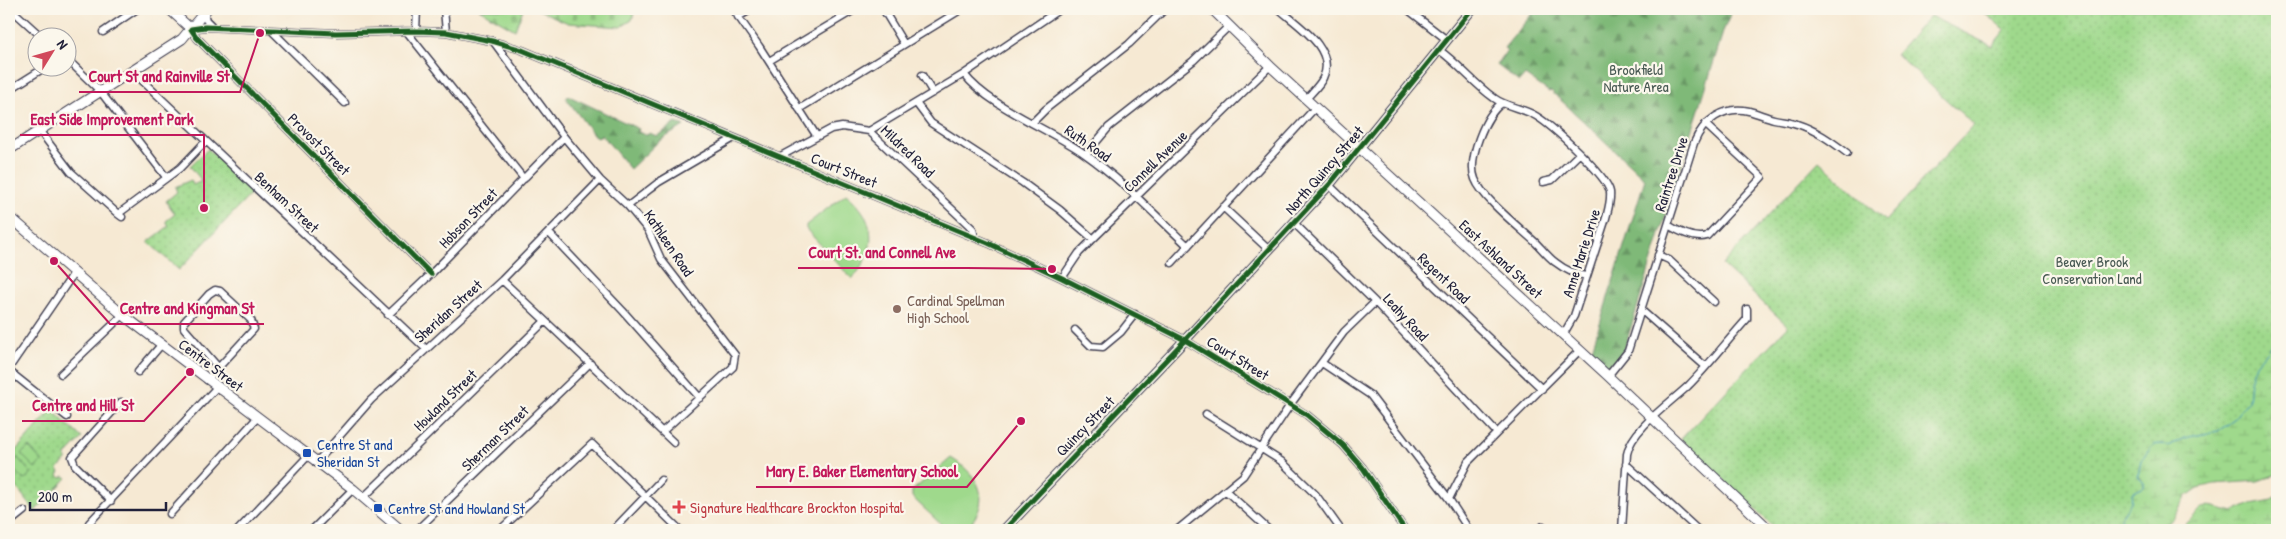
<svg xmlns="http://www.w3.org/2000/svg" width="2286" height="539" viewBox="0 0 2286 539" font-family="'Patrick Hand',sans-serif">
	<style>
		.forest { fill: url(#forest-firs); stroke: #506e5a }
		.wetland { fill: url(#wetland-marsh); stroke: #607e64 }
		.cemetery { fill: url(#cemetery-stones); stroke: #607e64 }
		.park { fill: url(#park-dots); stroke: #607e64 }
		.pitch { fill: #9fd98c; stroke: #607e64 }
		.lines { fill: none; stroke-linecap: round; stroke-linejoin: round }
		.stream { stroke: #4da9cb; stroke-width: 1 }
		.minor-casing { stroke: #424052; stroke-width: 9 }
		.major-casing { stroke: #424052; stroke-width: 11 }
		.minor { stroke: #fff; stroke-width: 6 }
		.major { stroke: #fff; stroke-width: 9 }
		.cycleway-casing { stroke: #fbf7ec; stroke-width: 8 }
		.cycleway { stroke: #1b5e20; stroke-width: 5 }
		.education-dot { fill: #8d6e63; stroke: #fbf7ec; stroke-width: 2 }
		.transit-dot { fill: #1a4fb4; stroke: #fbf7ec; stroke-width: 2 }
		.health-dot { fill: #e0444e; stroke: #fbf7ec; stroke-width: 2 }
		.labels { text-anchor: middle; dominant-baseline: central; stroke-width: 4.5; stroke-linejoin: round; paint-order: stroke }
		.park-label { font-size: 15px; fill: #485953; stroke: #fbf7ec }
		.street-label { font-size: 15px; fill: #22223b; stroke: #fbf7ec }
		.education-label { font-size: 15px; fill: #785e54; stroke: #fbf7ec; text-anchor: start }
		.transit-label { font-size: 15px; fill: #164399; stroke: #fbf7ec; text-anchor: start }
		.health-label { font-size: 15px; fill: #be3a42; stroke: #fbf7ec; text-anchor: start }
		.leader { fill: none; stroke: #c2185b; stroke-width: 2 }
		.callout-dot { fill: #c2185b; stroke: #fbf7ec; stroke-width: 2 }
		.callout-label { font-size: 16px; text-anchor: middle; font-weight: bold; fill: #c2185b; stroke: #fbf7ec; stroke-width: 4.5; stroke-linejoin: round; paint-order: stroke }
	</style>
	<defs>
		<pattern id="forest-firs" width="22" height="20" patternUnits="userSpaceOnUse" patternTransform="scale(1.25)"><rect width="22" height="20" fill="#7fb978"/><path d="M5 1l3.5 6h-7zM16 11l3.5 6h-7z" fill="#689664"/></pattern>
		<pattern id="wetland-marsh" width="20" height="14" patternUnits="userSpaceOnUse" patternTransform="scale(1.25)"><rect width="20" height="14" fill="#9fd98c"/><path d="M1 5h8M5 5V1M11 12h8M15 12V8" fill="none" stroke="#89ba7a"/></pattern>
		<pattern id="cemetery-stones" width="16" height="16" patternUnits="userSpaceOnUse" patternTransform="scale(1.25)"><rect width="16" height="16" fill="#9fd98c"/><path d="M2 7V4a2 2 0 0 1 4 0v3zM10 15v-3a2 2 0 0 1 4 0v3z" fill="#89ba7a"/></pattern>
		<pattern id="park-dots" width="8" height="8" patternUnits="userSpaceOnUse" patternTransform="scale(1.25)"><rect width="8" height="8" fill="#9fd98c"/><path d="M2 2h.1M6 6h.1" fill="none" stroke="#89ba7a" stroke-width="1.8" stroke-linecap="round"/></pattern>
	</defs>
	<rect width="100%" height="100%" fill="#fbf7ec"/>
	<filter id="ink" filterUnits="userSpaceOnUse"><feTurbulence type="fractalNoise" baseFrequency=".02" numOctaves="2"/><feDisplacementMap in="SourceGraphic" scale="10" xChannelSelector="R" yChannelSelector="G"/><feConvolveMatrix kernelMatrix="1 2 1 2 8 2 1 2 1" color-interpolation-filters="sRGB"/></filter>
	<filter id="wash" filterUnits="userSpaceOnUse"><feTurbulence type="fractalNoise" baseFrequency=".0096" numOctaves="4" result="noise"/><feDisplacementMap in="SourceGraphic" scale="20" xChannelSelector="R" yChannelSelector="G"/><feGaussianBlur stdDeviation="1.12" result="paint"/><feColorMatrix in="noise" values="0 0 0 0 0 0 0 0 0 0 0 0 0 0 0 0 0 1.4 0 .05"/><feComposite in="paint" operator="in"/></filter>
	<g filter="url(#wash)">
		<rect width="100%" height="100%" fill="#f6e9d3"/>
		<path class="forest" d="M1536 9H1733L1724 29 1623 353 1607 367H1604L1590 355 1645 179 1551 91 1549 92 1525 75 1519 82 1497 65 1507 50 1504 48Z
			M569 96 639 129 638 132 648 135 649 133 657 136 676 123 684 126 659 141 630 169 602 135 596 138 566 98Z"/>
		<path class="wetland" d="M2277 250V474L2258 481 2215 484 2198 488 2187 496 2173 519 2157 530H2042Z
			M2277 496V530H2180L2202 508 2210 506 2234 512 2251 504 2273 500Z"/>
		<path class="cemetery" d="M479 9H523L515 30Z
			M537 9H635L632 20 621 27 568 23Z"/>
		<path class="park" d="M1980 9H2277V339L2256 364 2250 381 2248 401 2231 422 2218 431 2184 438 2169 446 2161 444 2153 445 2141 461 2138 475 2144 482V487L2132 493 2131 502 2121 516 2120 527 2117 530H1777L1681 439 1788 326 1722 265 1819 161 1885 221 1974 125 1896 54 1930 16 1992 46 2005 30Z
			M208 149 253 192 179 270 148 242 169 226 166 221 175 214 166 201 177 192 175 187 191 180 193 185 202 181 190 166Z
			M52 410 82 438 66 455V460L58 469 60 472 58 475 61 478 64 476 67 478 35 511 9 478V458Z"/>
		<path class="pitch" d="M846 194C877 219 879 249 852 279L806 229V225Z
			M29 447 42 461 35 468 21 454Z
			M18 458 31 473 24 480 10 466Z
			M951 458C981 476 993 502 965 530H947L912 497V491Z"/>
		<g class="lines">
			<path class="stream" d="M2117 530 2120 527 2121 517 2131 502 2132 493 2144 487V482L2138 476 2141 461 2153 445 2161 444 2169 446 2184 438 2218 431 2231 422 2248 401 2250 381 2256 364 2277 339"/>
		</g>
	</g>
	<g filter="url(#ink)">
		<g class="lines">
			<defs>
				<path id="minor" d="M11 9 43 38
					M444 9 446 32
					M733 9 759 46 816 135
					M883 9 904 44
					M1279 9C1297 25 1337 49 1323 78 1319 86 1312 92 1306 99
					M1407 9 1447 40
					M204 13 206 20 213 27
					M738 17 752 9
					M272 31 345 103
					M416 31 417 9
					M103 32 137 9
					M407 32 524 179
					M493 41 564 137 600 180 628 206 648 230 661 259 735 355 733 367 662 432
					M1439 50C1459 64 1474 84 1494 98 1506 107 1523 108 1536 116 1551 125 1607 175 1610 192 1611 201 1608 210 1606 218L1574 316 1563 335
					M68 60 100 91 166 177
					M769 61 856 9
					M132 71 426 349
					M964 74C989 107 1050 129 1085 154 1122 180 1155 215 1188 246
					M922 75 933 93
					M9 90 44 68
					M916 103 931 123 1023 183 1060 210 1093 239
					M1502 103C1485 115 1467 159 1475 179 1482 198 1520 228 1536 243 1542 249 1548 257 1555 262 1564 269 1576 275 1587 276
					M799 109 962 9
					M1033 122 1046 109 1129 44 1165 9
					M39 130 71 172 118 214
					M869 131 964 74 1060 9
					M1086 154 1109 127 1193 61 1229 26
					M779 157 831 129 842 127 869 131 973 229 975 238
					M1543 182 1552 180 1579 154
					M1329 185 1542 389
					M628 206 659 182 734 138
					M1223 207 1269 250
					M122 217 118 214 180 168 205 142
					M1294 223 1375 302 1497 433
					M1668 225C1678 231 1695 240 1707 236L1762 177 1705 124
					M549 233 623 311 700 398
					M1658 255 1669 260 1714 302
					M1172 263 1315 108
					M431 274 197 38 191 29 205 27 336 33 416 31 446 32 492 41 522 50 988 243 1062 278 1185 340 1307 415 1343 445 1363 468 1405 530
					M1062 278 1079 253 1093 239 1270 66
					M502 280 674 443
					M1641 310 1705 366
					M388 315 431 274 564 137
					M1075 330 1091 346 1103 347 1121 332 1135 314
					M1322 363 1370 395 1449 499 1469 530
					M9 368 74 273
					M9 371 67 417
					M138 372 161 345
					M61 374 123 315
					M1608 376 1628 351 1694 143C1703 121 1724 105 1749 111 1757 113 1766 117 1774 119 1782 121 1790 121 1797 124 1816 130 1831 141 1847 153
					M207 380 254 329 251 320 220 291 215 290 209 294 184 322V328L218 367
					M1206 414 1281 461 1316 495 1341 530
					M316 463 371 400 502 280 600 180
					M1626 464 1698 530
					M1226 491 1269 530
					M363 498 545 321
					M1449 499 1468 462 1580 350
					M111 501 75 465 72 457 121 402
					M170 514 257 418
					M9 523 24 511
					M89 523 217 387
					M238 530 307 457
					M312 530 353 489
					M417 530 590 363
					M500 530 592 444 680 530
					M613 530 661 480
					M1177 530 1243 476 1290 405 1344 332 1375 302
					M1539 530 1543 526
					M1622 530 1627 454C1631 430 1670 403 1688 386 1709 365 1727 341 1747 319V309"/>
				<path id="major" d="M169 9 191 29
					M1212 9 1270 66 1608 376 1770 530
					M9 150 182 39 207 9
					M9 216 123 315 353 489 401 530
					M1004 530 1185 340 1329 185 1472 9"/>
			</defs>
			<use href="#minor" class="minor-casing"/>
			<use href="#major" class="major-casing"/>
			<use href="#minor" class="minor"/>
			<use href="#major" class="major"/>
			<defs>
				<path id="cycleway" d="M431 274 197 38 191 29 205 27 336 33 416 31 446 32 492 41 522 50 988 243 1062 278 1185 340 1307 415 1343 445 1363 468 1405 530
					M1004 530 1185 340 1329 185 1472 9"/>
			</defs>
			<use href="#cycleway" class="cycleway-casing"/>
			<use href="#cycleway" class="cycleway"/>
		</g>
	</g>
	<circle class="education-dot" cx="897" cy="309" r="5"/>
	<g class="transit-dot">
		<rect x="302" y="448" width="10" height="10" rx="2.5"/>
		<rect x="373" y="503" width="10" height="10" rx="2.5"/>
	</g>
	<path class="health-dot" d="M676.5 499.5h5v5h5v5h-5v5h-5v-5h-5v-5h5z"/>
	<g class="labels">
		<g class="park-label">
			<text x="1636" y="69">Brookfield<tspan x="1636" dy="17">Nature Area</tspan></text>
			<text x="2092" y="261">Beaver Brook<tspan x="2092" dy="17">Conservation Land</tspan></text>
		</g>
		<g class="street-label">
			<text transform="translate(1088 143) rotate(35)">Ruth Road</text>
			<text transform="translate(319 144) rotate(45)">Provost Street</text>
			<text transform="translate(908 151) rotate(44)">Mildred Road</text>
			<text transform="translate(1155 161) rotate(-44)">Connell Avenue</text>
			<text transform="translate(844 170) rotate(22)">Court Street</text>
			<text transform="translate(1324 170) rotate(-49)">North Quincy Street</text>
			<text transform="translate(1671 174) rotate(-72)">Raintree Drive</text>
			<text transform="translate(287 202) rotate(43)">Benham Street</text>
			<text transform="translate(468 218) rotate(-46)">Hobson Street</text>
			<text transform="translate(669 243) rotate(56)">Kathleen Road</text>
			<text transform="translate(1581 253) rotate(-72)">Anne Marie Drive</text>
			<text transform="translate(1501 259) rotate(43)">East Ashland Street</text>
			<text transform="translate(1444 278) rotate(44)">Regent Road</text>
			<text transform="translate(448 311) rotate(-42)">Sheridan Street</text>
			<text transform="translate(1406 317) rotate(47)">Leahy Road</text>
			<text transform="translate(1238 358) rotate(32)">Court Street</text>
			<text transform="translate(211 365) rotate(37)">Centre Street</text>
			<text transform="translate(445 400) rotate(-44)">Howland Street</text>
			<text transform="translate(1085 426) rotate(-46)">Quincy Street</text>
			<text transform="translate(495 438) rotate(-44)">Sherman Street</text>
		</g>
		<g class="education-label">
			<text x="907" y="300">Cardinal Spellman<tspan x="907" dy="17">High School</tspan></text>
		</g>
		<g class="transit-label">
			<text x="317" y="444">Centre St and<tspan x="317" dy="17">Sheridan St</tspan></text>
			<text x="388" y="508">Centre St and Howland St</text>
		</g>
		<g class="health-label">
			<text x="690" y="507">Signature Healthcare Brockton Hospital</text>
		</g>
	</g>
	<path class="leader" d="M260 33L240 92H79M204 208L204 135H20M1052 269L966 268H798M54 261L110 324H264M190 372L144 421H22M1021 421L967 487H756"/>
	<g class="callout-dot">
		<circle cx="260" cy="33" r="5"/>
		<circle cx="204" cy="208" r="5"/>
		<circle cx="1052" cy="269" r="5"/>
		<circle cx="54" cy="261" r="5"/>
		<circle cx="190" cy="372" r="5"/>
		<circle cx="1021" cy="421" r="5"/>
	</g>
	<g class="callout-label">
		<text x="159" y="82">Court St and Rainville St</text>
		<text x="112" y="125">East Side Improvement Park</text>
		<text x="882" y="258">Court St. and Connell Ave</text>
		<text x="187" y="314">Centre and Kingman St</text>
		<text x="83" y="411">Centre and Hill St</text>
		<text x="862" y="477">Mary E. Baker Elementary School</text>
	</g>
	<rect width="2286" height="539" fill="none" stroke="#fbf7ec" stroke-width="30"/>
	<g transform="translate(52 52) rotate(53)"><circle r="24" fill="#fbf7ec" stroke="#a4a2a5"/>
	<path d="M0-4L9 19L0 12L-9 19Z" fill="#d1495b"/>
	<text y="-8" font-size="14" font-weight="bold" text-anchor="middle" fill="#22223b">N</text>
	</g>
	<path d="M30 502v8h136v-8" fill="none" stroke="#22223b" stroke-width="2.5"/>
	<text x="38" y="502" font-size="15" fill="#22223b" stroke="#fbf7ec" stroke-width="4" paint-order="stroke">200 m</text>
</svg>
